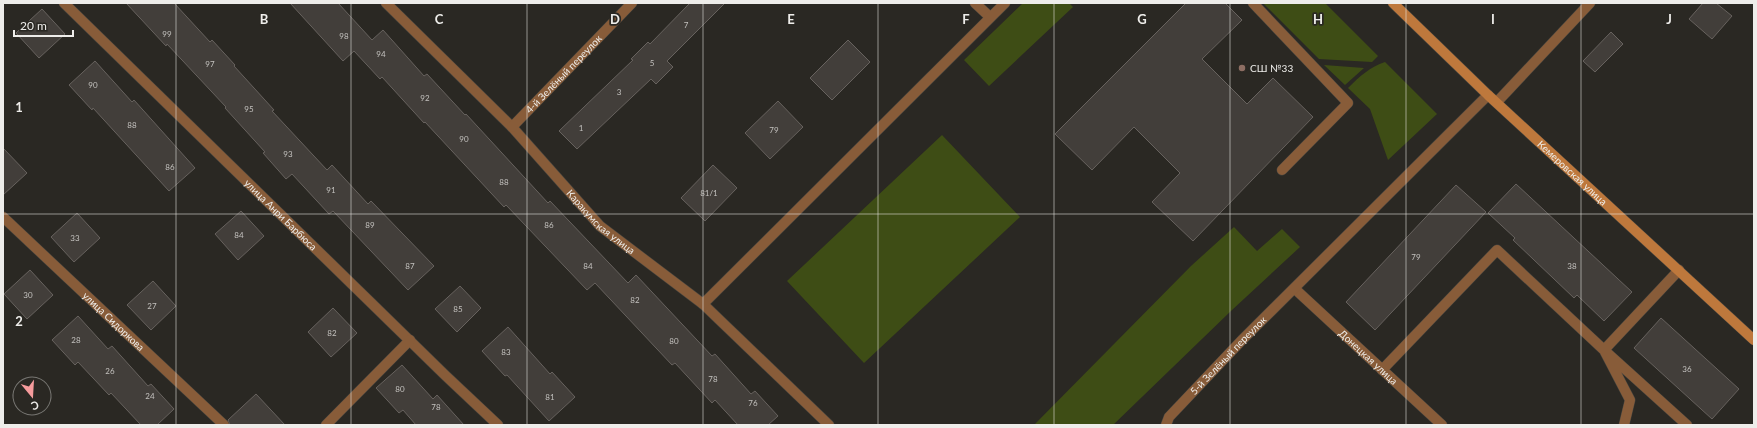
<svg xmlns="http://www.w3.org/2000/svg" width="1757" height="428" viewBox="0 0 1757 428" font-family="Lato,sans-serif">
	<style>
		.green { fill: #3e4d15 }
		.building { fill: #423e3a; stroke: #67625e }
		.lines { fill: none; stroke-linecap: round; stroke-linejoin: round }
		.lane-casing { stroke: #45443f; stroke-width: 11 }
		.street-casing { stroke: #45443f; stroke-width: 11 }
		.secondary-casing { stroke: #45443f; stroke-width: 11 }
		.lane { stroke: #885c39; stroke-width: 10 }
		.street { stroke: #885c39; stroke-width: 10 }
		.secondary { stroke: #be783c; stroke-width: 10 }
		.grid { fill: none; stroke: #eeedea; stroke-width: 1; stroke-opacity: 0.55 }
		.education-dot { fill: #8d6e63; stroke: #2a2823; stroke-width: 1.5 }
		.labels { text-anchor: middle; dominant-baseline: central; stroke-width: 3.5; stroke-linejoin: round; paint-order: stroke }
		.number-label { font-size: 8px; fill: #c3c1be }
		.poi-label { font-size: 10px; fill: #eeedea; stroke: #2a2823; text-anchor: start }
		.street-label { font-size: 10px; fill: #eeedea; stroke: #2a2823 }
		.grid-label { font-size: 13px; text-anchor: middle; font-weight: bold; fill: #eeedea; stroke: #2a2823; stroke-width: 3.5; stroke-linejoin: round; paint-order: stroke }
	</style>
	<rect width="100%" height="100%" fill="#2a2823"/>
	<path class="green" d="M1023 3H1069L1073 7 989 86 964 60Z
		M1263 3H1325L1378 56 1372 62 1319 59Z
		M1385 62 1437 114 1388 160 1370 109 1348 88C1360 76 1370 67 1385 62Z
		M1324 65 1364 68 1345 85Z
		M942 135 1020 217 864 363 787 281Z
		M1234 227 1257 251 1282 229 1300 247 1232 310 1113 425H1034L1191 266Z"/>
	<path class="building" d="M126 3H174L210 42 212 40 235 65 234 66 274 110 272 111 327 170 332 165 368 204 371 201 434 266 408 290 333 211 329 214 292 174 286 179 263 153 265 152 225 108 226 107 167 44 166 46Z
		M290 3H338L372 40 383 30 424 76 427 74 465 115 466 114 548 203 550 201 628 283 636 275 712 356 715 354 751 394 755 391 778 416 768 425H738L715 400 712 403 675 363 672 365 595 283 587 290 506 205 504 207 425 122 424 123 382 77 380 79 354 51 343 61Z
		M690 3H725L667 61 673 67 656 84 651 79 577 149 559 131 633 60 631 59 648 42 650 44Z
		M1186 3H1225L1242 20 1202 59 1247 104 1273 78 1313 117 1193 241 1152 202 1180 173 1134 127 1092 170 1055 134Z
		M1703 3H1716L1732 16 1712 39 1689 19Z
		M42 9 65 34 39 58 16 33Z
		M1611 32 1623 44 1595 72 1583 61Z
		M848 40 870 62 832 100 810 78Z
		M95 61 132 102 134 100 195 168 169 191 93 108 92 110 69 85Z
		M778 101 803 127 770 159 745 133Z
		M3 148 27 173 3 195Z
		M713 165 737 188 705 221 681 198Z
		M1516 184 1632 292 1604 321 1577 295 1574 298 1513 240 1515 238 1488 213Z
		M1456 185 1486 212 1375 330 1346 302Z
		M241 211 264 236 238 260 215 234Z
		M77 213 100 238 74 262 51 237Z
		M30 270 53 295 27 319 4 294Z
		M153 281 176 306 151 330 127 305Z
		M460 286 481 308 457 332 435 309Z
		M333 308 357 333 331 357 308 332Z
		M78 316 108 349 112 346 148 386 151 384 174 409 157 425H141L111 393 109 395 78 362 75 365 52 340Z
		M1661 318 1739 389 1712 419 1634 348Z
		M508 327 550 374 552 372 575 397 549 421 507 375 505 376 482 351Z
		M402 365 433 399 437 395 464 425H416L403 410 399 413 376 388Z
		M256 394 285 425H230L228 420Z"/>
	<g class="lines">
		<defs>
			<path id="lane" d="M1253 3 1348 103 1282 170
				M1382 370 1497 250 1604 350 1679 270
				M1624 425 1630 400 1604 350 1687 425"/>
			<g id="street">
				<path id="s1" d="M64 3 446 376 498 425"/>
				<path id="s2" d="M386 3 512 127 600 226 703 304 829 425"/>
				<path d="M975 3 990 17"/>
				<path d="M1497 102 1590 3"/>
				<path id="s3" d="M512 127 632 3"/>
				<path id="s4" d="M3 217 224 425"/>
				<path id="s5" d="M1295 289 1442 425"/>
				<path d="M703 304 1005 3"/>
				<path d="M326 425 410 340"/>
				<path id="s6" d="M1166 425 1169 417 1242 340 1488 95"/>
			</g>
			<g id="secondary">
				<path id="s7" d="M1393 3 1488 95 1754 340"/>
			</g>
		</defs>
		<use href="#lane" class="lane-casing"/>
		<use href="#street" class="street-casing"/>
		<use href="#secondary" class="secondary-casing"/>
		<use href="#lane" class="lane"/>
		<use href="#street" class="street"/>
		<use href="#secondary" class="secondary"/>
	</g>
	<path class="grid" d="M176 3V425M351 3V425M527 3V425M703 3V425M878 3V425M1054 3V425M1230 3V425M1406 3V425M1581 3V425M3 214H1754"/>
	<circle class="education-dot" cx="1242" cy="68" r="4"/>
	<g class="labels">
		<g class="number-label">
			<text x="686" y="25">7</text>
			<text x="167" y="34">99</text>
			<text x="344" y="36">98</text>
			<text x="381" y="54">94</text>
			<text x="652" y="63">5</text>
			<text x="210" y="64">97</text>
			<text x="93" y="85">90</text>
			<text x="619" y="92">3</text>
			<text x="425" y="98">92</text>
			<text x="249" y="109">95</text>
			<text x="132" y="125">88</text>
			<text x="581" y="128">1</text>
			<text x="774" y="130">79</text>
			<text x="464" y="139">90</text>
			<text x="288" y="154">93</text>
			<text x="170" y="167">86</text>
			<text x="504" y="182">88</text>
			<text x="331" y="190">91</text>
			<text x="709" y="193">81/1</text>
			<text x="370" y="225">89</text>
			<text x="549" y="225">86</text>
			<text x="239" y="235">84</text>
			<text x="75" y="238">33</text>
			<text x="1416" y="257">79</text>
			<text x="410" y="266">87</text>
			<text x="588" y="266">84</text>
			<text x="1572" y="266">38</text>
			<text x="28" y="295">30</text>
			<text x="635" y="300">82</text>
			<text x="152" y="306">27</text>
			<text x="458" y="309">85</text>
			<text x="332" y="333">82</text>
			<text x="76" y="340">28</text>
			<text x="674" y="341">80</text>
			<text x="506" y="352">83</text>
			<text x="1687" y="369">36</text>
			<text x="110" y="371">26</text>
			<text x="713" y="379">78</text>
			<text x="400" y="389">80</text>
			<text x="150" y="396">24</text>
			<text x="550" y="397">81</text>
			<text x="753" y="403">76</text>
			<text x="436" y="407">78</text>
		</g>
		<g class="poi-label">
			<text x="1250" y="68">СШ №33</text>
		</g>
		<g class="street-label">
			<text stroke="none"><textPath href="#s3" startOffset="74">4-й Зелёный переулок</textPath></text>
			<text stroke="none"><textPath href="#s7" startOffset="247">Кемеровская улица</textPath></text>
			<text stroke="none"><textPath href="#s1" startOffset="303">улица Анри Барбюса</textPath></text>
			<text stroke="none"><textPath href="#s2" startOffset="307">Каракумская улица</textPath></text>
			<text stroke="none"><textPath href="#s4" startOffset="152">улица Сидоркова</textPath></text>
			<text stroke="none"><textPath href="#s6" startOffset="94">5-й Зелёный переулок</textPath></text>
			<text stroke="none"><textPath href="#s5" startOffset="100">Донецкая улица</textPath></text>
		</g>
	</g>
	<g class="grid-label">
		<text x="264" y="24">B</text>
		<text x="439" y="24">C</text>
		<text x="615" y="24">D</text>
		<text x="791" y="24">E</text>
		<text x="966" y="24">F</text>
		<text x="1142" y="24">G</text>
		<text x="1318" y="24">H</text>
		<text x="1493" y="24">I</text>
		<text x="1669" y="24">J</text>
		<text x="19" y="112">1</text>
		<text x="19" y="326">2</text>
	</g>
	<rect width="1757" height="428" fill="none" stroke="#eeedea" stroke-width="8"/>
	<g transform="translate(32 396) rotate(162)"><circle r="19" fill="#2a2823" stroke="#787773"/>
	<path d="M0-3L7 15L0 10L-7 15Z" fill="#f59b9c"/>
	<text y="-6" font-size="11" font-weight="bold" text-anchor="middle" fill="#eeedea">С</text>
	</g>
	<path d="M14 30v6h59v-6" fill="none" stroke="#eeedea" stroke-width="2"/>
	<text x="20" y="30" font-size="12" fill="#eeedea" stroke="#2a2823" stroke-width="3" paint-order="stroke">20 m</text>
</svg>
